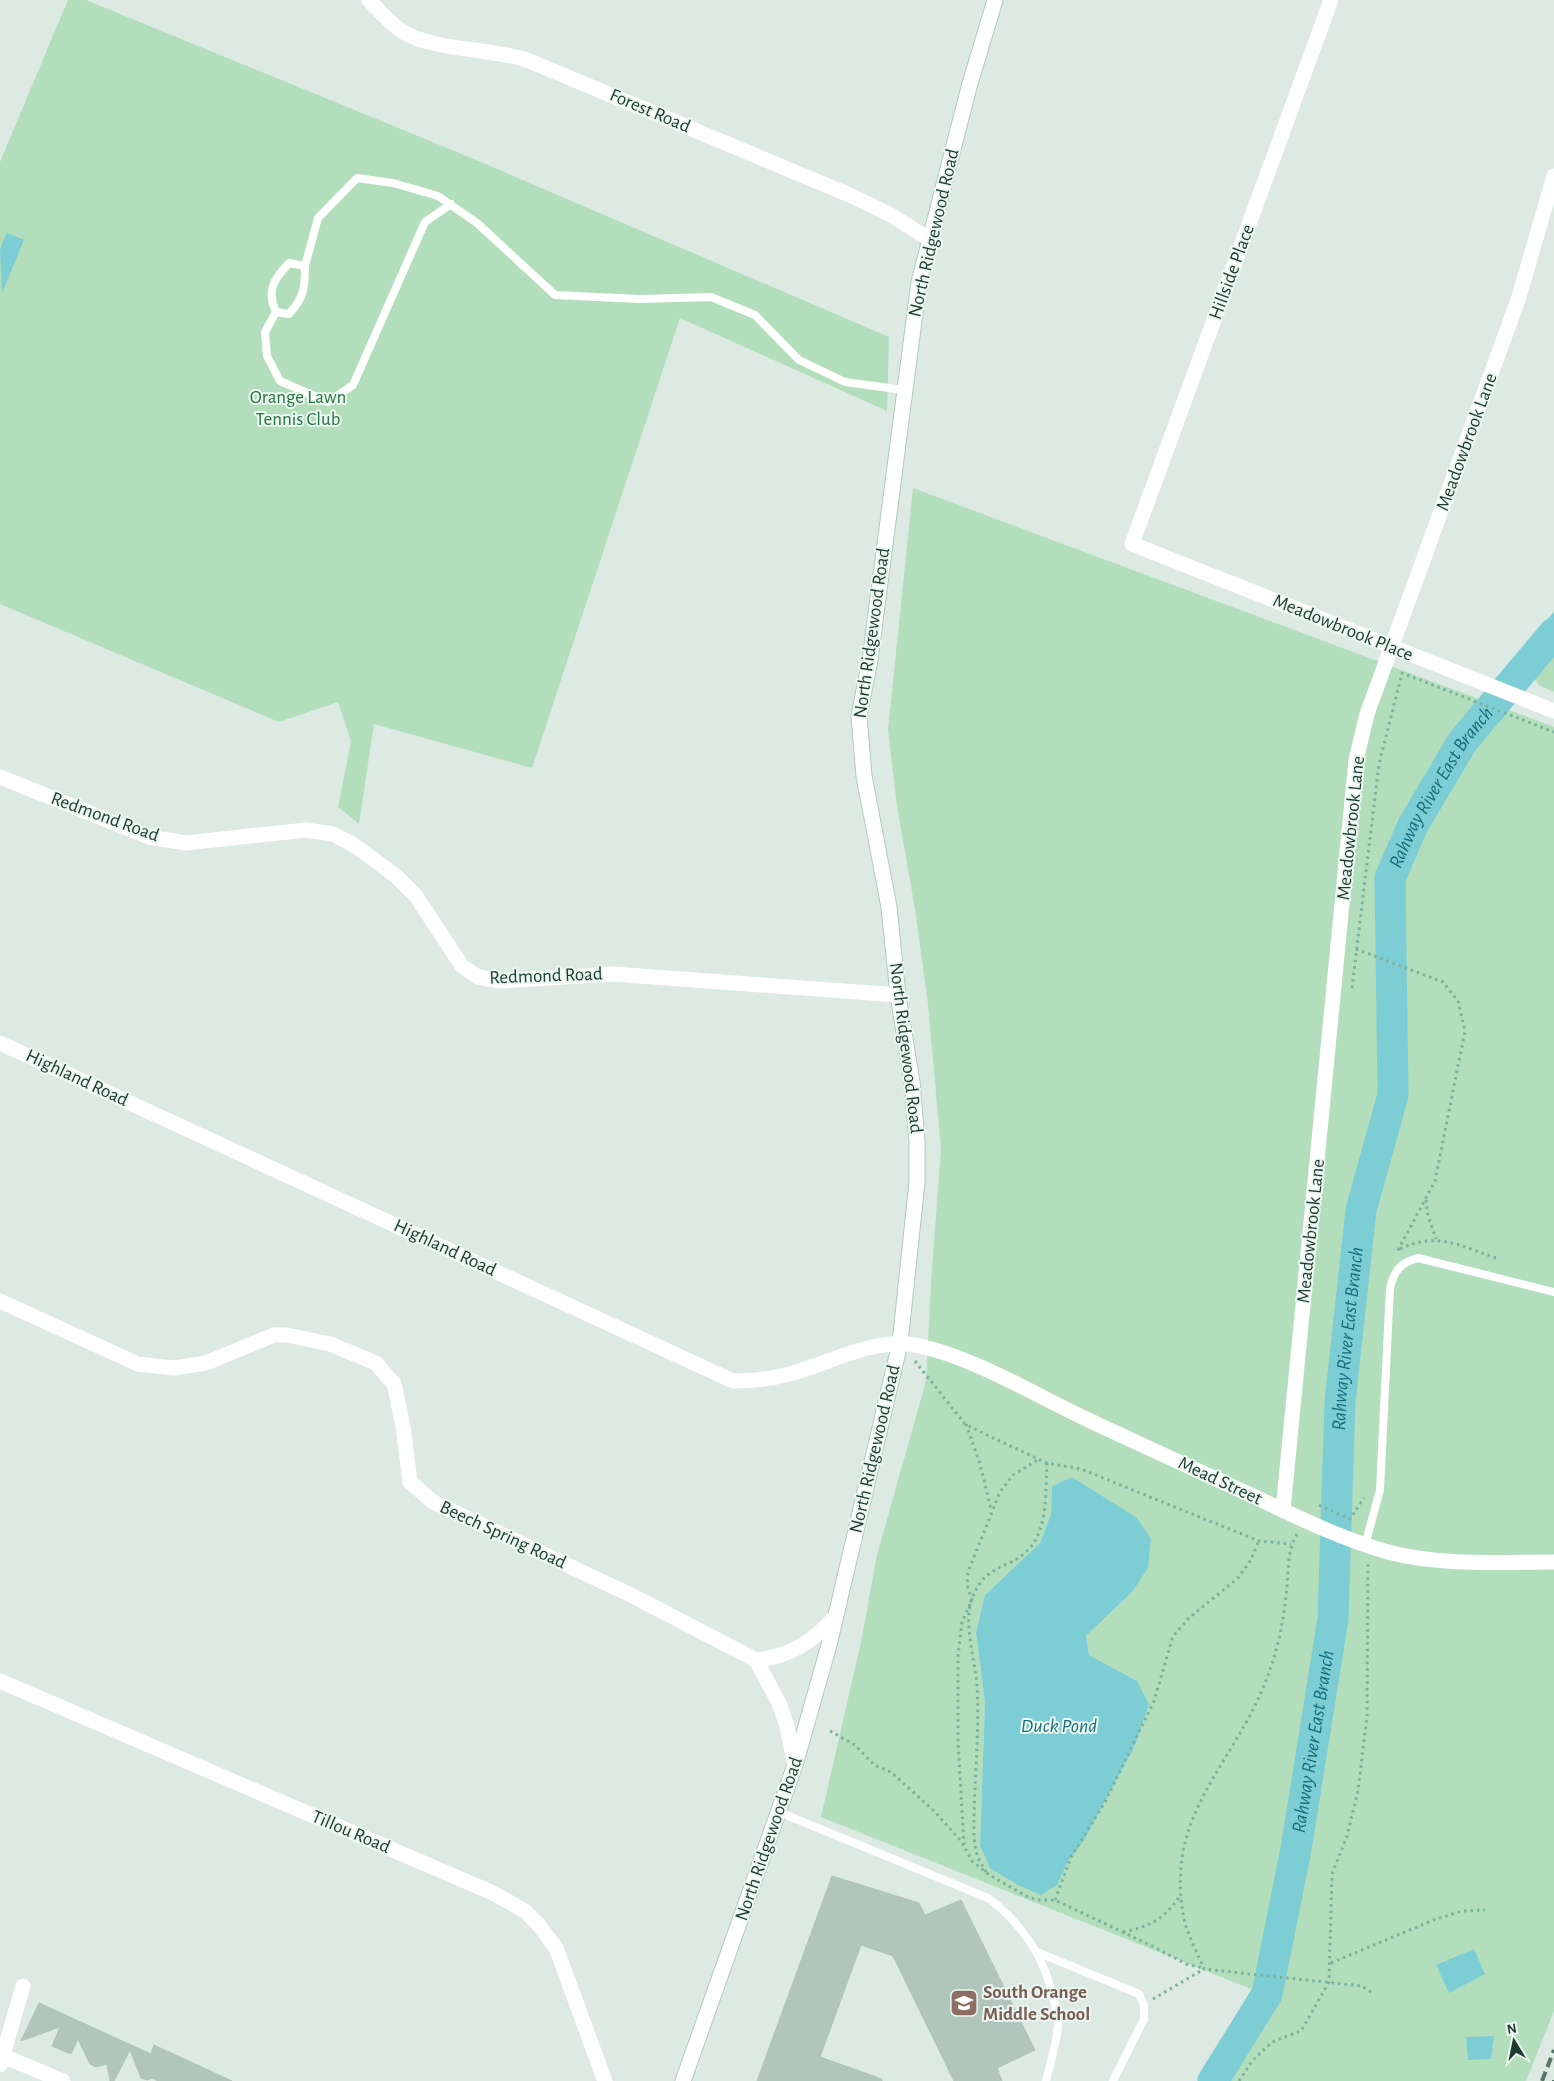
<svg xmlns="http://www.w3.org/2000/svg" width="1554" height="2081" viewBox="0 0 1554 2081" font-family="'Alegreya Sans',sans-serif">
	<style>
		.green { fill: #b2debb; fill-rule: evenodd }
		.water { fill: #7dcdd5 }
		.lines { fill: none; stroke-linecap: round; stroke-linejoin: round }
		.river { stroke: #7dcdd5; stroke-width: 31 }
		.building { fill: #b1c5bc; stroke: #aec4ba }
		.secondary-casing { stroke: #aecbbf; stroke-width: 17 }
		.path { stroke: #79b19c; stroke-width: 3; stroke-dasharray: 2.5 4; stroke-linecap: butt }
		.lane { stroke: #fff; stroke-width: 8 }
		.street { stroke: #fff; stroke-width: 15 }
		.secondary { stroke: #fff; stroke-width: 15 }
		.rail { stroke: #56766c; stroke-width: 4; stroke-dasharray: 10 5; stroke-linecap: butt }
		.labels { text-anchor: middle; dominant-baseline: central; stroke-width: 4; stroke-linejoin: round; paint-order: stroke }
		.street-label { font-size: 19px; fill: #1d3a31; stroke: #ecf7f1 }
		.park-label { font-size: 19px; fill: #24743f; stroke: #ecf7f1 }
		.education-label { font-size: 19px; font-weight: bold; fill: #785e54; stroke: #ecf7f1; text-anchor: start }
		.water-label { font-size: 20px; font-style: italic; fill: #136e7a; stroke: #ecf7f1 }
	</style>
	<rect width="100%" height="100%" fill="#dceae3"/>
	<path class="green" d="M68 0H86L469 157 889 337 887 411 680 318 532 768 374 724 359 824 338 807 351 741 338 702 279 722 0 604V162Z
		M913 488 1554 727V2011L1526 2081H1212L1256 1991 821 1817 861 1642 877 1555 926 1381 931 1283 941 1149 928 1004 915 909 897 806 888 730ZM1072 1477 1151 1539 1148 1568 1133 1591 1086 1636 1089 1655 1137 1681 1149 1704 1135 1746 1083 1842 1068 1861 1058 1884 980 1845 985 1702 976 1632 985 1595 1040 1543 1051 1514 1052 1486Z
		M1554 653V692L1539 685 1534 678Z"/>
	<path class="water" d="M7 233 24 240 2 293 0 249Z
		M1554 612V653L1534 678 1505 668Z
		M1072 1477 1137 1518 1151 1539 1148 1568 1133 1591 1086 1636 1089 1655 1137 1681 1149 1704 1135 1746 1083 1842 1068 1861 1058 1884 1041 1895 1018 1885 990 1868 980 1845 985 1702 976 1632 985 1595 1040 1543 1051 1514 1052 1486Z
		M1474 1949 1485 1974 1449 1993 1436 1965Z
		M1494 2036 1491 2059 1468 2060 1466 2037Z"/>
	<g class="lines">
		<path class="river" id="s1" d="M1213 2081 1267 1994 1296 1849 1333 1619 1340 1402 1361 1210 1393 1095 1390 878 1413 825 1463 741 1554 633"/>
	</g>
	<path class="building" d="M832 1876 919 1903 925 1915 961 1900 1035 2050 997 2068 1002 2081H954L893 1956 861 1945 820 2057 882 2079V2081H757Z
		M39 2003 151 2054 154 2045 232 2081H158L152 2078 147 2080 141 2078 130 2050 114 2081H110L107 2064 96 2067 90 2064 78 2039 71 2054 52 2046 60 2027 21 2041Z"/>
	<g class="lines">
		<defs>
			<path id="secondary" d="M683 2081 795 1765 829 1645 900 1343 917 1182V1141L912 1082 898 995 889 907 864 776 859 716 870 660 919 282 969 87 995 0"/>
		</defs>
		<use href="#secondary" class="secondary-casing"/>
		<path class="path" d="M1356 949 1443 982 1458 1001 1465 1031 1435 1181 1397 1252
			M1352 988 1379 764 1402 673 1554 732
			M1426 1200 1428 1216 1436 1239
			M1400 1249C1438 1231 1460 1246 1496 1258
			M915 1361 965 1424 987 1435 1047 1463 1081 1469 1259 1541 1291 1544
			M966 1424 980 1464 991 1509
			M1319 1505 1350 1519 1364 1498
			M1297 1534C1286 1552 1289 1575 1286 1596 1283 1624 1277 1652 1267 1678 1234 1766 1161 1816 1185 1923 1189 1938 1198 1954 1204 1969L1362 1986 1374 1994
			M830 1731 855 1745 874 1765 891 1772 934 1811 961 1841 972 1861 988 1874 1028 1897 1038 1900H1055L1154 1947 1186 1964 1203 1968
			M964 1845 958 1741V1655L962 1622 972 1600 967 1585 968 1572 1000 1492 1013 1475 1039 1459
			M986 1872 977 1856 974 1838C973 1787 980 1736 977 1685 975 1661 963 1621 972 1598 987 1562 1007 1571 1028 1550 1049 1528 1045 1490 1047 1463
			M1055 1900 1071 1857 1104 1804 1154 1701 1173 1636 1189 1618 1238 1578 1249 1563 1259 1541
			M1123 1932C1151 1926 1163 1920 1180 1896
			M1331 1963 1436 1919 1462 1911 1485 1910
			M1153 1999 1204 1969
			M1239 2081 1252 2061 1272 2042 1301 2031 1329 1982 1332 1874 1347 1836 1358 1791 1367 1716 1368 1562"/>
		<path class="lane" d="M289 263 305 266C305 289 304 297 289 314L276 312C266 290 274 279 289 263Z
			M305 266 318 218 357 178 393 183 438 196 477 223 555 295 639 299 711 297 755 315 799 360 845 382 904 390
			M276 312 265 332 267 356 280 381 328 402 353 385 425 222 451 204
			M1365 1545 1380 1490 1390 1288C1394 1271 1401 1262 1418 1258L1554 1292
			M779 1812 988 1898C1023 1924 1046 1960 1054 2002 1056 2009 1059 2018 1058 2025 1057 2043 1050 2063 1046 2081
			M1037 1952 1139 1994 1144 2005V2019L1113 2081"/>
		<path class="street" d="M369 0C379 11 391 24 403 32 436 51 489 48 527 60L852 196 891 215 929 239
			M1331 0 1132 544 1554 711
			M0 777 149 837 186 843 306 830 333 834 354 845 396 876 416 896 462 966 478 977 500 981 613 974 898 995
			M0 1043 733 1381C749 1381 765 1380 781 1376 826 1367 872 1335 920 1346 976 1359 1028 1391 1080 1416 1137 1443 1194 1469 1251 1495 1295 1516 1341 1539 1388 1552 1442 1566 1499 1562 1554 1562
			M0 1301 138 1364 174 1368 206 1363 274 1335H287L330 1344 376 1363 394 1384 403 1426 410 1482 433 1502 631 1595 756 1660 779 1703 787 1726 795 1765
			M1283 1510 1356 760 1367 714 1518 300 1554 176
			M756 1660C789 1657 812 1642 834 1618
			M0 1681 493 1893 525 1911 538 1924 556 1948 605 2081
			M3 2056 63 2081
			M0 2065 23 1986"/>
		<use href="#secondary" class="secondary"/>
		<path class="rail" d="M1542 2081 1554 2050
			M1554 2081V2080"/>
	</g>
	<defs>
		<symbol id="school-square" viewBox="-11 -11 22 22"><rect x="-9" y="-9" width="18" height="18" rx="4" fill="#8d6e63" stroke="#ecf7f1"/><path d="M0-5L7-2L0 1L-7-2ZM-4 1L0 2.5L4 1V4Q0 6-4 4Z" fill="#fff"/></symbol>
	</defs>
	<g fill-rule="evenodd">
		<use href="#school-square" x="948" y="1987" width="32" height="32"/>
	</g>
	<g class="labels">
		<g class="street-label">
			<text transform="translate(650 111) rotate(23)">Forest Road</text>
			<text transform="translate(934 233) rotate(-77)">North Ridgewood Road</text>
			<text transform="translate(1232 272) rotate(-70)">Hillside Place</text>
			<text transform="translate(1467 442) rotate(-70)">Meadowbrook Lane</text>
			<text transform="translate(1343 628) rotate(22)">Meadowbrook Place</text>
			<text transform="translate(872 633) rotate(-82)">North Ridgewood Road</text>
			<text transform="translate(105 817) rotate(20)">Redmond Road</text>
			<text transform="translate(1351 828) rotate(-84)">Meadowbrook Lane</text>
			<text transform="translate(546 976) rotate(-2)">Redmond Road</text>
			<text transform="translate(906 1048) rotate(83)">North Ridgewood Road</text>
			<text transform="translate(77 1078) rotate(25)">Highland Road</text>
			<text transform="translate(1311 1231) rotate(-84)">Meadowbrook Lane</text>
			<text transform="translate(445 1248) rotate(25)">Highland Road</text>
			<text transform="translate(875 1449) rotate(-77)">North Ridgewood Road</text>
			<text transform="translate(1220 1481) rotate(25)">Mead Street</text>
			<text transform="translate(503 1535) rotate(25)">Beech Spring Road</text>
			<text transform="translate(351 1832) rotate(23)">Tillou Road</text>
			<text transform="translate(769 1839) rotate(-71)">North Ridgewood Road</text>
		</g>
		<g class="park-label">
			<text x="298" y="397">Orange Lawn<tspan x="298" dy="22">Tennis Club</tspan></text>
		</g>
		<g class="education-label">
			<text x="983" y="1992">South Orange<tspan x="983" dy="22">Middle School</tspan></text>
		</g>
		<g class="water-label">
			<text stroke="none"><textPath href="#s1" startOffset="1334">Rahway River East Branch</textPath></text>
			<text stroke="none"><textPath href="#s1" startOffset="764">Rahway River East Branch</textPath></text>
			<text x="1059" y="1726">Duck Pond</text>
			<text stroke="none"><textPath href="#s1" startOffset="359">Rahway River East Branch</textPath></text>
		</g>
	</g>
	<g transform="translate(1514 2041) rotate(350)" stroke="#ecf7f1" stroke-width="4" paint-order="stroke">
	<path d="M0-4L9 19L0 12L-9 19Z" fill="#1d3a31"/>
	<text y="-8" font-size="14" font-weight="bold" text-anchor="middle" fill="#1d3a31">N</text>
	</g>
</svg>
